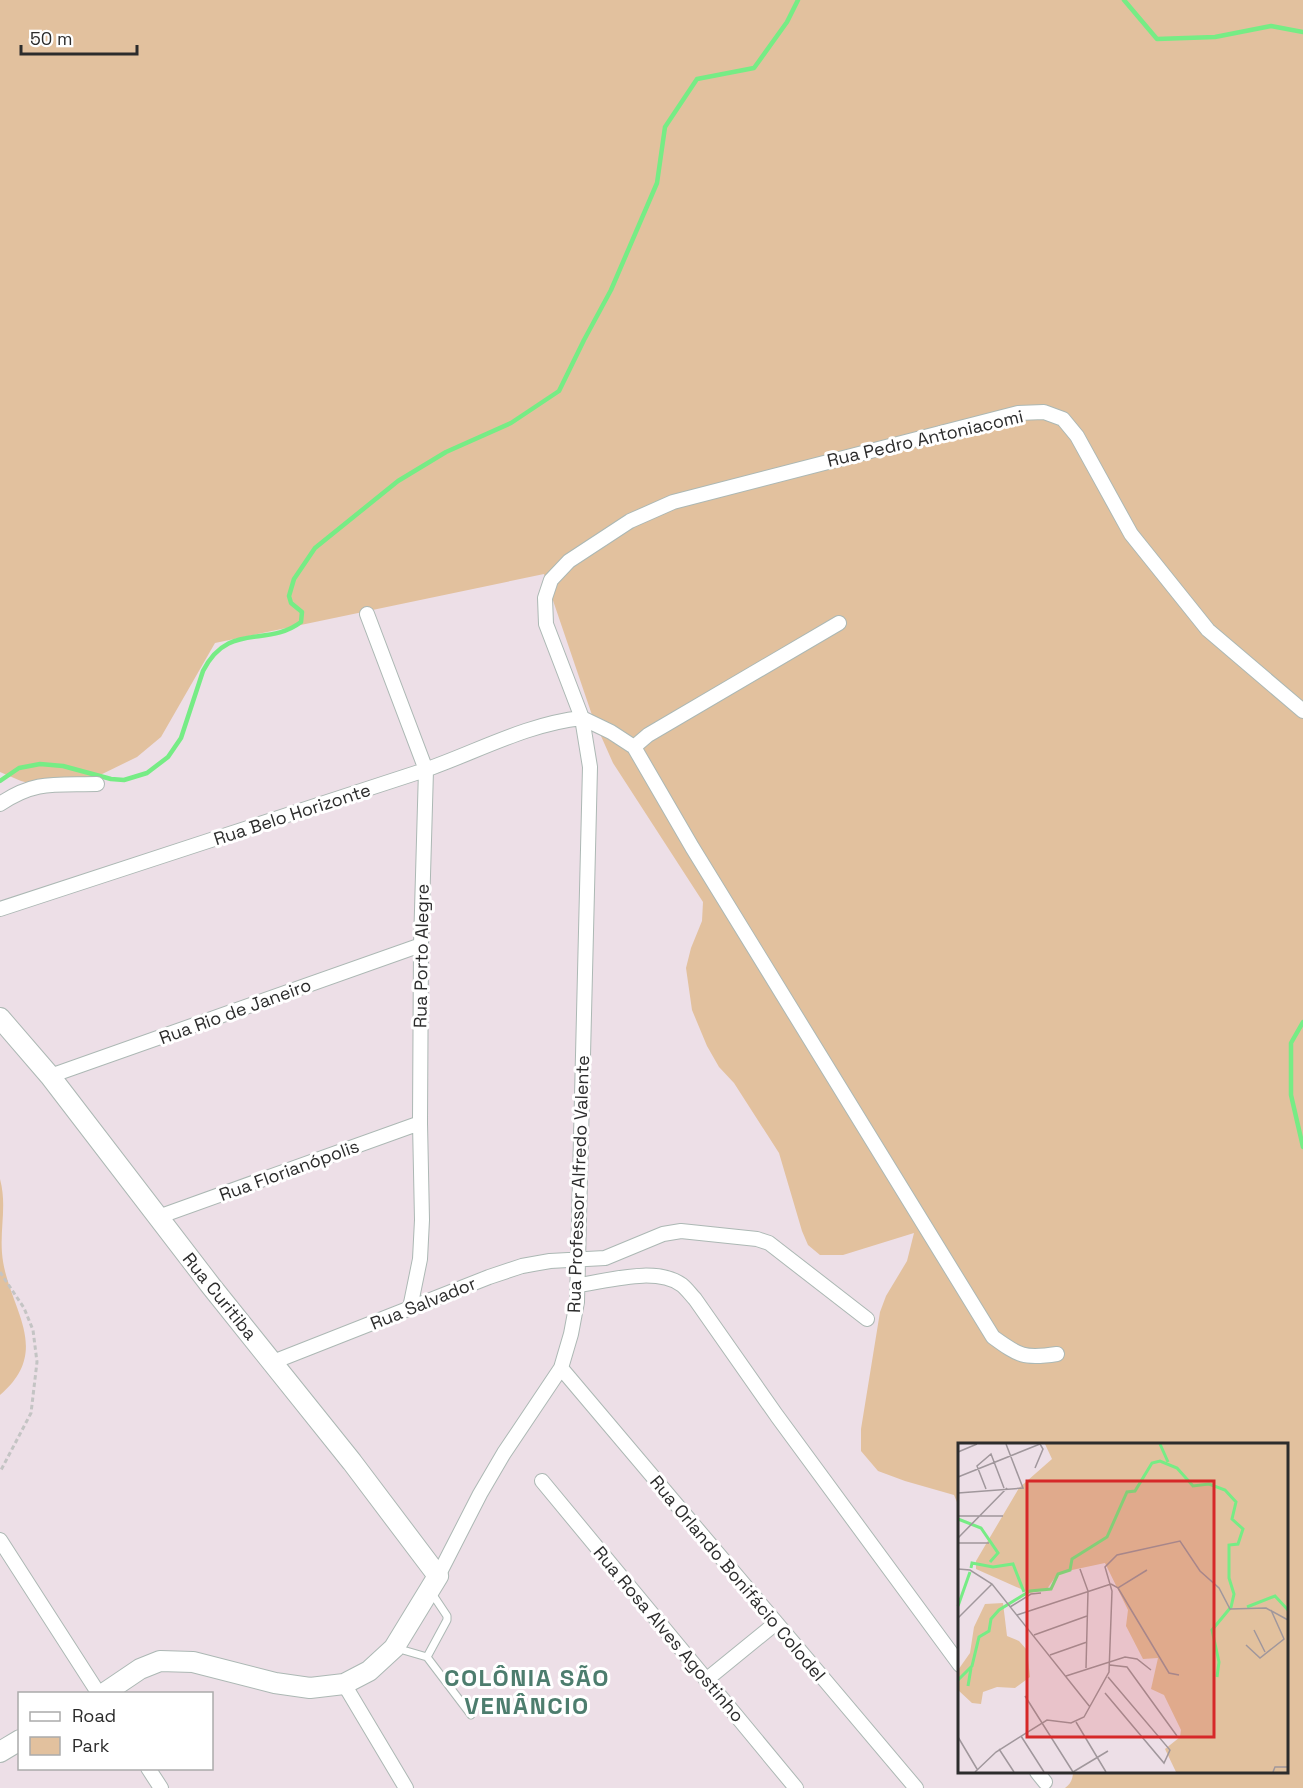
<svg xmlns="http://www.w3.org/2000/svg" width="1303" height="1788" viewBox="0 0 1303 1788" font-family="'Space Grotesk',sans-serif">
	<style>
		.green { fill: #e2c19e }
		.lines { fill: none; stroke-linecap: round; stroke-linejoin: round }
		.stream { stroke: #76ec85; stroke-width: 4.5 }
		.lane-casing { stroke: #acb8b4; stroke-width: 9 }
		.street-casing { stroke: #acb8b4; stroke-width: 16 }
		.secondary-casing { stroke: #acb8b4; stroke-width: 22 }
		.path { stroke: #c4c4c4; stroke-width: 3; stroke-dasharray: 4.5 3; stroke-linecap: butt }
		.lane { stroke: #fff; stroke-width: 7 }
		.street { stroke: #fff; stroke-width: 14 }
		.secondary { stroke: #fff; stroke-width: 20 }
		.labels { text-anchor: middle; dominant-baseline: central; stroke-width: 6; stroke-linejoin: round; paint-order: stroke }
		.street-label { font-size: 18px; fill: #2c2c2c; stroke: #fff }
		.district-label { font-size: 24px; font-weight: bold; letter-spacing: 1.5px; fill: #4d7d6e; stroke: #fff }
		.inset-river { fill: none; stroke: #76ec85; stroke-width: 3 }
		.inset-road { fill: none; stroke: #a0979c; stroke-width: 1.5 }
		.view { fill: #d62828; fill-opacity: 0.15; stroke: #d62828; stroke-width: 3 }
		.inset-edge { fill: none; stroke: #2c2c2c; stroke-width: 3 }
	</style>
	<rect width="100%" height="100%" fill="#eddfe7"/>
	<path class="green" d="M0 0H1303V1788H1065C1071 1784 1073 1778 1073 1772H1286V1444H960L959 1507 954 1495 905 1481 878 1471 861 1451V1429L880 1312 886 1296 907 1261 914 1233 843 1255H820L808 1245 802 1231 779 1153 734 1083 719 1067 707 1046 692 1010 686 968 691 948 702 921 703 902 613 763 593 718 544 574 215 643 161 737 137 757 94 778 45 787 21 781 0 772Z
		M0 1179C7 1205 0 1227 2 1253 6 1306 55 1348 0 1395Z"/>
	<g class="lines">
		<path class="stream" d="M1124 0 1157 39 1215 37 1271 26 1303 32
			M0 781 19 768 40 764 63 766 111 779 124 780 147 773 168 757 181 738 203 671C228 621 267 648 301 622L302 612 291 603 289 596 294 579 315 548 398 481 446 452 511 423 559 391 584 340 611 290 657 183 665 127 697 79 754 68 787 22 798 0
			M1303 1022 1291 1043V1095L1303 1147"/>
		<defs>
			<path id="lane" d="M396 1648 427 1657 471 1715
				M427 1657 447 1620V1616L431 1592"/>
			<path id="street" d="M367 614 426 770 421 945 420 1123 422 1220 420 1259 410 1308
				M582 718 611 732 634 747 648 735 839 623
				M634 747 692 847 993 1337C1019 1356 1024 1359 1057 1354
				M0 804C35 780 56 785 97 784
				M0 909C140 863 279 818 419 772 473 754 525 724 582 718
				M50 1076 421 945
				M158 1217 420 1123
				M578 1285C608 1281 656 1266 682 1285 687 1289 691 1295 695 1299L777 1416 960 1665
				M273 1362 489 1277 522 1266 550 1261 605 1258 663 1234 681 1231 757 1239 769 1243 867 1319
				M561 1368 916 1788
				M542 1481 796 1788
				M0 1540 99 1694
				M438 1576 480 1494 504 1453 561 1368 571 1334 577 1302 590 767 582 718 546 624 545 598 551 580 569 561 630 521 673 502 1018 413 1044 412 1063 419 1077 436 1131 534 1208 630 1303 711
				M706 1680 776 1623
				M344 1684 406 1788
				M148 1768 161 1788
				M1037 1772 1045 1782"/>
			<path id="secondary" d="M0 1018 50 1076 211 1286 352 1462 438 1576 394 1648 369 1671 344 1684 310 1688 275 1683 193 1662 160 1661 140 1669 103 1694
				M0 1752 20 1740"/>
		</defs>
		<use href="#lane" class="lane-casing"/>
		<use href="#street" class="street-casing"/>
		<use href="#secondary" class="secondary-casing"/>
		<path class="path" d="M0 1272 24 1308 33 1330 37 1362 31 1413 0 1472"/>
		<use href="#lane" class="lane"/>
		<use href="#street" class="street"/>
		<use href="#secondary" class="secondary"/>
	</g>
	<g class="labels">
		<g class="street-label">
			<text transform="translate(925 438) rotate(-13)">Rua Pedro Antoniacomi</text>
			<text transform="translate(292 814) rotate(-18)">Rua Belo Horizonte</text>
			<text transform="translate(421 956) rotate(-89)">Rua Porto Alegre</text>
			<text transform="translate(235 1011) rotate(-20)">Rua Rio de Janeiro</text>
			<text transform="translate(289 1170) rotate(-20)">Rua Florianópolis</text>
			<text transform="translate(578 1184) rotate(-88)">Rua Professor Alfredo Valente</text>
			<text transform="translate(220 1296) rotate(51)">Rua Curitiba</text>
			<text transform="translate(423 1303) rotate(-22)">Rua Salvador</text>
			<text transform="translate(738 1578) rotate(50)">Rua Orlando Bonifácio Colodel</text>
			<text transform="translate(669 1634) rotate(50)">Rua Rosa Alves Agostinho</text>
		</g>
		<g class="district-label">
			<text x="527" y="1677">COLÔNIA SÃO<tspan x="527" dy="28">VENÂNCIO</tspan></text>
		</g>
	</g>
	<g transform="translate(958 1443)">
		<rect width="330" height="330" fill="#eddfe7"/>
		<path d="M87 1H330V329H218L207 306 222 294 223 287 206 252 193 246 200 215 185 216 168 183 170 167 147 120 100 130 89 146 72 150 18 126V118L61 45 94 16ZM45 160 49 193 61 198 69 207 72 234 57 245 39 244 25 249 23 261 14 260 0 247V227L12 210 16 184 27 161Z" fill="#e2c19e"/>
		<path class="inset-river" d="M202 1 210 19M0 76 23 85 40 110 32 119M13 125 14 120 35 124 55 121 66 149M0 163 12 129M289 164 317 153 330 167M0 237 14 223 21 194 31 188 33 176 41 167 72 148 93 146 100 131 112 127 114 116 149 94 169 49 177 48 194 20 202 18 219 25 235 43 251 41 267 47 278 59 274 76 285 86 280 101 271 102V135L276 151 273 164 254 187 261 219 259 234M10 243 13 225"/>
		<path class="inset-road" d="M0 9 19 1M0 34 82 1 85 6 77 25M28 46 19 23 33 11 46 45M0 50 65 45 48 1M0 73H45M0 95 49 45M0 100H31M0 126 12 127 34 141 132 264M122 126 130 148 128 225M153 141 160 145 189 127M160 145 211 230 221 232M52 164 73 151 83 150M59 172 153 141M0 175 34 141M296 187 307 209M76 192 129 173M288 202 302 215 326 196 313 167M92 212 129 199M152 222 169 224 219 293M108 233 167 214 179 216 193 227M147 250 206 320 212 307 150 234M67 253 115 329M118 279 148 329M63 293 86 329M0 294 19 326M41 306 56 329M17 329 38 309 89 277 113 280 126 274 151 229 154 148 147 124 159 112 222 98 242 128 261 145 272 166 308 165 330 177M115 329 150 308M315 329 317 324H330"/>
		<path class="view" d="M69 38H256V294H69Z"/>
		<rect width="330" height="330" class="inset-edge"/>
	</g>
	<rect x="18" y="1692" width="195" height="78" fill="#ffffff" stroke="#ababab" stroke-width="1.5"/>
	<rect x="30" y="1712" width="30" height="9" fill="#ffffff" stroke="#ababab" stroke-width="1.5"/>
	<text x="72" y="1722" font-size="18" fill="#2c2c2c">Road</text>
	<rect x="30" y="1737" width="30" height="18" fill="#e2c19e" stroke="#ababab" stroke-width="1.5"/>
	<text x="72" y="1752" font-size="18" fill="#2c2c2c">Park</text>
	<path d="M21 45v9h116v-9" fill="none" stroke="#2c2c2c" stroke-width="3"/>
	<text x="30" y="45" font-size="18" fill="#2c2c2c" stroke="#ffffff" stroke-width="4.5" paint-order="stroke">50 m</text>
</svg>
